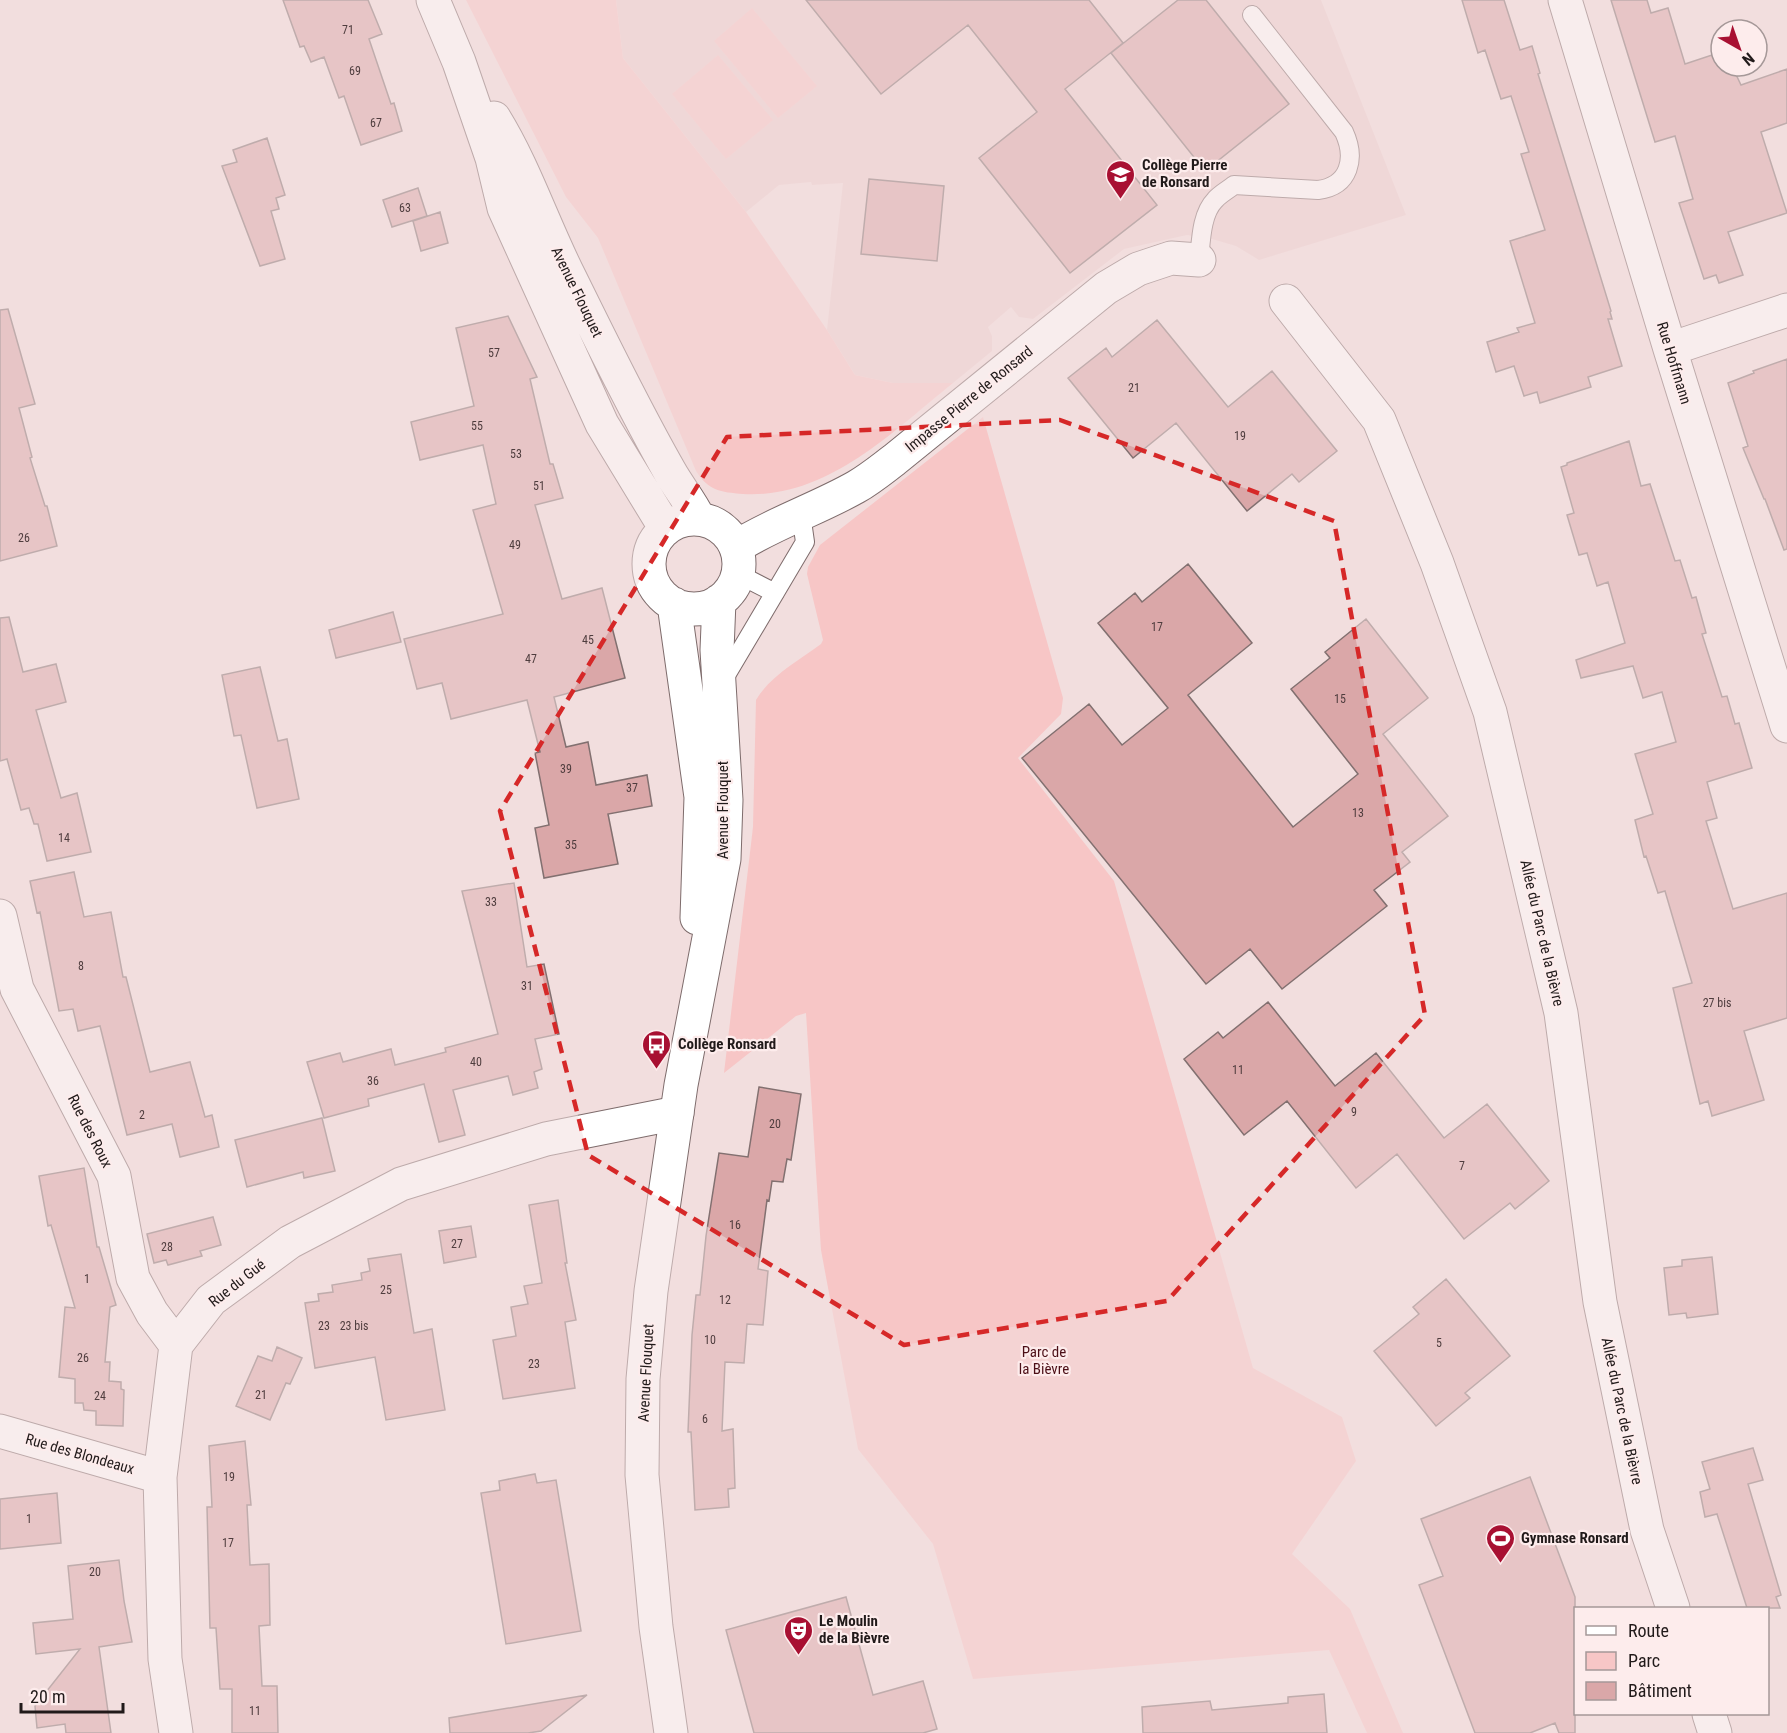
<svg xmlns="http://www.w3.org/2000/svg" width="1787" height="1733" viewBox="0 0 1787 1733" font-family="'Roboto Condensed',sans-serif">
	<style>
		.built { fill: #eccfcf }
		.green { fill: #f7c6c6 }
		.building { fill: #daa7a8; stroke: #827070; stroke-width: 1.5 }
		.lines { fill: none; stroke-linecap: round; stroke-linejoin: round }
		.lane-casing { stroke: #7e6c6c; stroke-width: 20 }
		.street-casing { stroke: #7e6c6c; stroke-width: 35 }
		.secondary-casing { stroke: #7e6c6c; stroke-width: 35 }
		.lane { stroke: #fff; stroke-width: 18 }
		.street { stroke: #fff; stroke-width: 33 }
		.secondary { stroke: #fff; stroke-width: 33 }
		.marked { fill: none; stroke: #d62828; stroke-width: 4.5; stroke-dasharray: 12 8; stroke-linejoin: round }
		.labels { text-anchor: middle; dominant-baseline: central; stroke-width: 4.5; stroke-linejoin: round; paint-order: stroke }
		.number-label { font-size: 12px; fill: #4f3d3e }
		.poi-label { font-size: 15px; font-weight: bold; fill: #211a1a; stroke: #fdecec; text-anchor: start }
		.street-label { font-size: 15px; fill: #211a1a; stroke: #fdecec }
		.park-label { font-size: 15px; fill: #4c0f17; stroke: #fdecec }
	</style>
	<rect width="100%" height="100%" fill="#f2dede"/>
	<path class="built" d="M616 0H1321L1406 215 1259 260 1236 246 1212 239 1187 235 1124 249 1033 319 1019 317 1011 307 988 327 992 336V351L953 383H893L855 375 827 330 843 183 812 185 811 182 779 185 746 212 623 58Z"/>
	<path class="green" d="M466 0H616L623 58 746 212 827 330 855 375 893 383H953C892 432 827 499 743 494 720 492 709 491 696 471L598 238 566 197Z
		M752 8 817 86 778 118 714 41Z
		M718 55 773 120 726 159 672 94Z
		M983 417 1063 698 1061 714 1018 758 1114 881 1253 1368 1342 1417 1356 1461 1292 1554 1350 1609 1403 1733H1367L1329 1650 973 1679 933 1544 858 1449 821 1250 806 1013 796 1016 724 1073 753 827 756 700C770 676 798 661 821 644L823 640 807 574 808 567 820 545Z"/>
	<path class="building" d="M283 0H368L382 34 369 39 391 104 394 103 402 131 361 145 344 96 339 98 324 57 311 62 304 46 300 47Z
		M806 0H1089L1123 43 1065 89 1157 205 1070 273 979 158 1037 112 968 25 881 94Z
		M1178 0H1206L1289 104 1205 171 1111 53Z
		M1462 0H1504L1520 50 1532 46 1540 73 1538 74 1611 311 1610 312 1612 319H1608L1622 366 1588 377 1591 387 1540 403 1537 392 1524 396 1514 366 1496 372 1487 342 1519 332 1517 328 1535 323 1510 241 1545 230 1521 154 1529 152 1511 96 1501 99 1485 50 1478 53Z
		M1611 0H1647L1651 13 1668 8 1685 64 1721 52V66H1732L1741 85 1787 69V123L1761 132 1787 213 1728 232 1743 275 1719 283 1716 275 1704 279 1679 203 1693 199 1675 136 1655 142Z
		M267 138 285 195 276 198 279 209 271 211 285 259 260 266 222 166 237 162 233 150Z
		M869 179 944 186 937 261 861 254Z
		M418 188 427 216 392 227 383 200Z
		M440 212 448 243 421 251 413 221Z
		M8 309 35 404 19 408 32 457 30 458 45 506H47L57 546 0 561V310Z
		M508 316 537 377 530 379 550 464H553L563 498 535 505 562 599 602 588 625 678 554 697 566 747 588 742 596 785 647 775 652 806 608 814 618 864 544 878 535 828 549 825 535 753 540 752 527 700 451 719 442 683 417 689 404 639 503 614 473 510 496 504 483 445 420 460 411 422 474 406 456 328Z
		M1157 320 1228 407 1272 371 1337 451 1299 482 1292 474 1247 511 1176 423 1133 458 1068 378 1106 348 1112 357Z
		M1787 359V549L1784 550 1765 499H1764L1743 448 1748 446 1728 383 1754 373 1753 371Z
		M1629 441 1641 486 1650 484 1675 561 1680 560 1692 598 1696 597 1706 633 1702 634 1722 697 1727 696 1735 724 1739 723 1752 768 1707 782 1717 818 1706 821 1733 909 1787 893V1018L1744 1031 1764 1100 1712 1116 1708 1101 1700 1104 1673 988 1692 983 1665 891 1658 893 1646 856 1644 857 1635 820 1653 814 1635 754 1676 742 1662 692 1643 698 1633 666 1581 678 1576 660 1625 643 1608 582 1597 586 1587 553 1579 555 1567 515 1574 513 1561 467 1567 465V463Z
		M1188 564 1252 643 1188 695 1293 827 1358 774 1291 689 1330 658 1325 652 1366 619 1428 698 1383 734 1448 816 1402 852 1410 862 1374 890 1387 906 1282 989 1250 949 1206 984 1022 758 1089 704 1122 745 1168 708 1098 623 1135 593 1142 602Z
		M393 612 401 642 336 658 329 630Z
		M9 617 23 672 56 664 66 702 36 710 61 798 77 793 91 852 47 861 38 824H34L29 808 21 810 7 759 0 761V618Z
		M260 667 278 741 287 739 299 799 257 808 241 735 234 736 222 675Z
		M74 872 84 917 111 912 123 977H126L150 1072 190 1062 205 1117 212 1115 219 1147 180 1157 172 1124 127 1135 100 1026 78 1031 73 1009 59 1011 40 912 37 913 30 881Z
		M514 883 527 967 544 964 559 1034 535 1039 542 1069 534 1072 538 1088 513 1095 508 1076 453 1090 465 1135 439 1142 424 1084 368 1099 369 1106 324 1118 307 1062 340 1053 343 1062 391 1049 395 1065 446 1052 445 1048 498 1034 462 891Z
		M1268 1002 1335 1086 1376 1053 1444 1138 1487 1104 1549 1181 1515 1209 1510 1203 1464 1239 1397 1154 1356 1188 1287 1101 1244 1135 1184 1059 1218 1032 1223 1038Z
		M759 1087 801 1094 791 1160 787 1159 783 1182 772 1181 769 1201 767 1200 758 1269 768 1271 763 1325 747 1324 744 1363 725 1362 722 1431 733 1429 735 1488 728 1489 729 1507 695 1510 691 1432H688L692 1335 696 1295H700L706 1236 719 1153 748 1157Z
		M322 1118 335 1171 304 1178 303 1172 247 1187 235 1140Z
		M84 1168 97 1247H99L116 1305 110 1307 105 1362H110L109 1381 121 1382V1389L124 1390 123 1426 96 1425V1411L84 1410 83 1403H75V1379L59 1377 65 1307 75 1308 51 1225 48 1226 39 1176Z
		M558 1200 567 1263H565L576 1320 565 1322 575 1388 503 1399 493 1340 516 1336 511 1307 528 1304 524 1286 542 1283 529 1205Z
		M213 1217 221 1245 200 1251 202 1256 168 1265 166 1260 154 1263 147 1234Z
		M471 1226 476 1257 444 1263 439 1231Z
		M401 1254 414 1333 432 1329 445 1410 386 1420 375 1357 315 1368 305 1303 319 1301 318 1294 333 1292 332 1285 362 1280 361 1273 370 1271 368 1259Z
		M1712 1257 1718 1314 1687 1318 1686 1313 1669 1315 1664 1268 1682 1266V1260Z
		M1446 1279 1510 1356 1465 1393 1470 1398 1436 1426 1374 1351 1419 1314 1413 1307Z
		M277 1347 302 1358 290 1384 286 1383 270 1420 236 1406 258 1356 272 1361Z
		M245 1441 251 1505H247L250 1565 269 1564 270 1625 259 1626 262 1686H277L278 1733H232V1689H220L216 1628H210L207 1507H212L209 1446Z
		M1753 1448 1763 1480 1748 1484 1781 1595 1776 1597 1780 1608H1747L1717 1514 1705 1517 1700 1492 1710 1489 1702 1462Z
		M535 1474 537 1483 556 1480 581 1631 506 1644 481 1493 500 1490 499 1481Z
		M1530 1477 1575 1597V1733H1559L1555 1723 1530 1733H1475L1419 1585 1443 1576 1421 1519Z
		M57 1493 61 1543 0 1549V1499Z
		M119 1560 124 1601 132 1642 99 1647 111 1733H66L65 1724 37 1728 35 1706 80 1649 36 1654 33 1623 73 1619 68 1566Z
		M846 1597 873 1695 923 1681 937 1729 923 1733H754L726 1630Z
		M1324 1694 1327 1733H1143L1142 1707 1210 1701 1212 1710 1288 1703V1697Z
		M587 1695 541 1731 528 1733H450L449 1718Z"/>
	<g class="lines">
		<defs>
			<path id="lane" d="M1199 260C1201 242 1201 214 1215 200 1220 194 1228 190 1234 185L1318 190C1350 186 1356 158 1344 132L1252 15
				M738 574 775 593
				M722 682 805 542 801 514"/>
			<path id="street" d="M1565 0 1670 349 1787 726
				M1286 301 1379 420 1437 563 1490 712 1561 1013 1600 1302 1647 1530 1673 1608
				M1670 349 1787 310
				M736 547C774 523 817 509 856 487 870 479 882 469 894 460L1106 288 1138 269 1171 258 1199 260
				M0 916 17 989 114 1176 133 1278 152 1313 176 1345
				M0 1431 160 1477
				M1709 1714 1715 1733
				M176 1733 165 1659 160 1477 176 1345 211 1300 290 1242 401 1184 546 1139 677 1113"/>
			<path id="secondary" d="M433 0 459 62 492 158 504 208 602 424 666 529
				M494 118C525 168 543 225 570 278 602 343 634 409 670 472 679 488 691 502 699 519
				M649 564a45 45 0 1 1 90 0a45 45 0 1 1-90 0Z
				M674 604 701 797 697 918
				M671 1733 656 1627 642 1475 643 1379 651 1291 681 1085 724 859 726 800 717 650 719 601"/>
		</defs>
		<use href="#lane" class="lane-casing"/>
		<use href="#street" class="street-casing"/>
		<use href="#secondary" class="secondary-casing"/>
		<use href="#lane" class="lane"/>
		<use href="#street" class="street"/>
		<use href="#secondary" class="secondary"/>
	</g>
	<path d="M0 0H1787V1733H0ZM1060 420 1334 521 1425 1015 1167 1301 904 1345 588 1155 500 811 727 437Z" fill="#f2dede" fill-opacity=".55" fill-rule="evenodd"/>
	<path class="marked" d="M1060 420 1334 521 1425 1015 1167 1301 904 1345 588 1155 500 811 727 437Z"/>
	<defs>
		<symbol id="school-pin" viewBox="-11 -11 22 30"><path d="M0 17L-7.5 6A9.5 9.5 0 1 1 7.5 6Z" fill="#a81032" stroke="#fdecec"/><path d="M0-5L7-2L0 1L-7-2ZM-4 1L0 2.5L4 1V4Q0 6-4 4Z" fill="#fff"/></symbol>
		<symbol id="bus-pin" viewBox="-11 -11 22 30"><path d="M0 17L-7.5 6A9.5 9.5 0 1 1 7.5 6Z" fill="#a81032" stroke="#fdecec"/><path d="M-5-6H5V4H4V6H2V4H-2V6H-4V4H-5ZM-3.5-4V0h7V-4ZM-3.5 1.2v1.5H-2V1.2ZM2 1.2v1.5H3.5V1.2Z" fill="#fff"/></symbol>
		<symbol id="stadium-pin" viewBox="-11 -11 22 30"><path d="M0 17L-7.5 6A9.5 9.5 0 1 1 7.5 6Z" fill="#a81032" stroke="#fdecec"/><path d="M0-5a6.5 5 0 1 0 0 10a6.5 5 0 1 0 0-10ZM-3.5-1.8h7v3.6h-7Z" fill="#fff"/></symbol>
		<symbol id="theatre-pin" viewBox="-11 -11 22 30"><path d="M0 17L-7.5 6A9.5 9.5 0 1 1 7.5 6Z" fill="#a81032" stroke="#fdecec"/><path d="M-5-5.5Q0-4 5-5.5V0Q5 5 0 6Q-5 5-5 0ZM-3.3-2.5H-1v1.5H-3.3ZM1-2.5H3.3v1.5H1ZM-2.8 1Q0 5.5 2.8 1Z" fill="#fff"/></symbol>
	</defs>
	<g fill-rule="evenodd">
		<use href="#school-pin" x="1104" y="158" width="33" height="45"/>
		<use href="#bus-pin" x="640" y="1028" width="33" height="45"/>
		<use href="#stadium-pin" x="1484" y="1522" width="33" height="45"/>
		<use href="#theatre-pin" x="782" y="1614" width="33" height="45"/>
	</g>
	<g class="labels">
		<g class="number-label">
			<text x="348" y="30">71</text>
			<text x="355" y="71">69</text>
			<text x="376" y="123">67</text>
			<text x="405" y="208">63</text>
			<text x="494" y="353">57</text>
			<text x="1134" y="388">21</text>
			<text x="477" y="426">55</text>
			<text x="1240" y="436">19</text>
			<text x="516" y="454">53</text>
			<text x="539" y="486">51</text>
			<text x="24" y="538">26</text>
			<text x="515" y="545">49</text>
			<text x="1157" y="627">17</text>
			<text x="588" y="640">45</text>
			<text x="531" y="659">47</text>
			<text x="1340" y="699">15</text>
			<text x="566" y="769">39</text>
			<text x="632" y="788">37</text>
			<text x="1358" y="813">13</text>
			<text x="64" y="838">14</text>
			<text x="571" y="845">35</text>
			<text x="491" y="902">33</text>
			<text x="81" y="966">8</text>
			<text x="527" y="986">31</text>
			<text x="1717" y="1003">27 bis</text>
			<text x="476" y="1062">40</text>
			<text x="1238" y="1070">11</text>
			<text x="373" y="1081">36</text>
			<text x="1354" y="1112">9</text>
			<text x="142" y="1115">2</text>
			<text x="775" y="1124">20</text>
			<text x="1462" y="1166">7</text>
			<text x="735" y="1225">16</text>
			<text x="457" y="1244">27</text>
			<text x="167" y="1247">28</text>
			<text x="87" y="1279">1</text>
			<text x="386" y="1290">25</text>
			<text x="725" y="1300">12</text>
			<text x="324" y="1326">23</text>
			<text x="354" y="1326">23 bis</text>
			<text x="710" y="1340">10</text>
			<text x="1439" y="1343">5</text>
			<text x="83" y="1358">26</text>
			<text x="534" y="1364">23</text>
			<text x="261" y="1395">21</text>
			<text x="100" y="1396">24</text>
			<text x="705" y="1419">6</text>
			<text x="229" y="1477">19</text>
			<text x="29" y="1519">1</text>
			<text x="228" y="1543">17</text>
			<text x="95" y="1572">20</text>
			<text x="255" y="1711">11</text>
		</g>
		<g class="poi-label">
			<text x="1142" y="165">Collège Pierre<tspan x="1142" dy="17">de Ronsard</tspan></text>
			<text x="678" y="1044">Collège Ronsard</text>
			<text x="1521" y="1538">Gymnase Ronsard</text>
			<text x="819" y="1621">Le Moulin<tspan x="819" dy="17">de la Bièvre</tspan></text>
		</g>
		<g class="street-label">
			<text transform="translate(577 292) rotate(64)">Avenue Flouquet</text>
			<text transform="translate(1674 363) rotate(73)">Rue Hoffmann</text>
			<text transform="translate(969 399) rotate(-39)">Impasse Pierre de Ronsard</text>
			<text transform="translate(723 810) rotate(-90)">Avenue Flouquet</text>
			<text transform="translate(1542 933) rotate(77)">Allée du Parc de la Bièvre</text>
			<text transform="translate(90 1131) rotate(63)">Rue des Roux</text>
			<text transform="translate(237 1283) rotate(-38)">Rue du Gué</text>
			<text transform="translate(646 1373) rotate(-87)">Avenue Flouquet</text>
			<text transform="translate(1622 1411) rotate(78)">Allée du Parc de la Bièvre</text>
			<text transform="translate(80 1454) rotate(16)">Rue des Blondeaux</text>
		</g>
		<g class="park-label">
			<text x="1044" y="1352">Parc de<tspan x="1044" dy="17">la Bièvre</tspan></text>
		</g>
	</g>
	<rect x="1574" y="1607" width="195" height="108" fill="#fdecec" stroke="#a59898" stroke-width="1.5"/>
	<rect x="1586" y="1626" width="30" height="9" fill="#ffffff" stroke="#a59898" stroke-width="1.5"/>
	<text x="1628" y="1637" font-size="18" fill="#211a1a">Route</text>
	<rect x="1586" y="1652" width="30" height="18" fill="#f7c6c6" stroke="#a59898" stroke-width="1.5"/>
	<text x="1628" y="1667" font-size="18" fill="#211a1a">Parc</text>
	<rect x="1586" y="1682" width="30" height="18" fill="#daa7a8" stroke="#a59898" stroke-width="1.5"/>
	<text x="1628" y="1697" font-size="18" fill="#211a1a">Bâtiment</text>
	<g transform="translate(1739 48) rotate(140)"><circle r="28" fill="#fdecec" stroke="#a59898" stroke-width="1.5"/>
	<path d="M0-4.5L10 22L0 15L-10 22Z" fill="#a81032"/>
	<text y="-9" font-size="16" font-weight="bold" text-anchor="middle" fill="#211a1a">N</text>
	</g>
	<path d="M21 1703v9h102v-9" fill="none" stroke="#211a1a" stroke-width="3"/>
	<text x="30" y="1703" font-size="18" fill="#211a1a" stroke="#fdecec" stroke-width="4.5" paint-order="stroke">20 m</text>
</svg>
